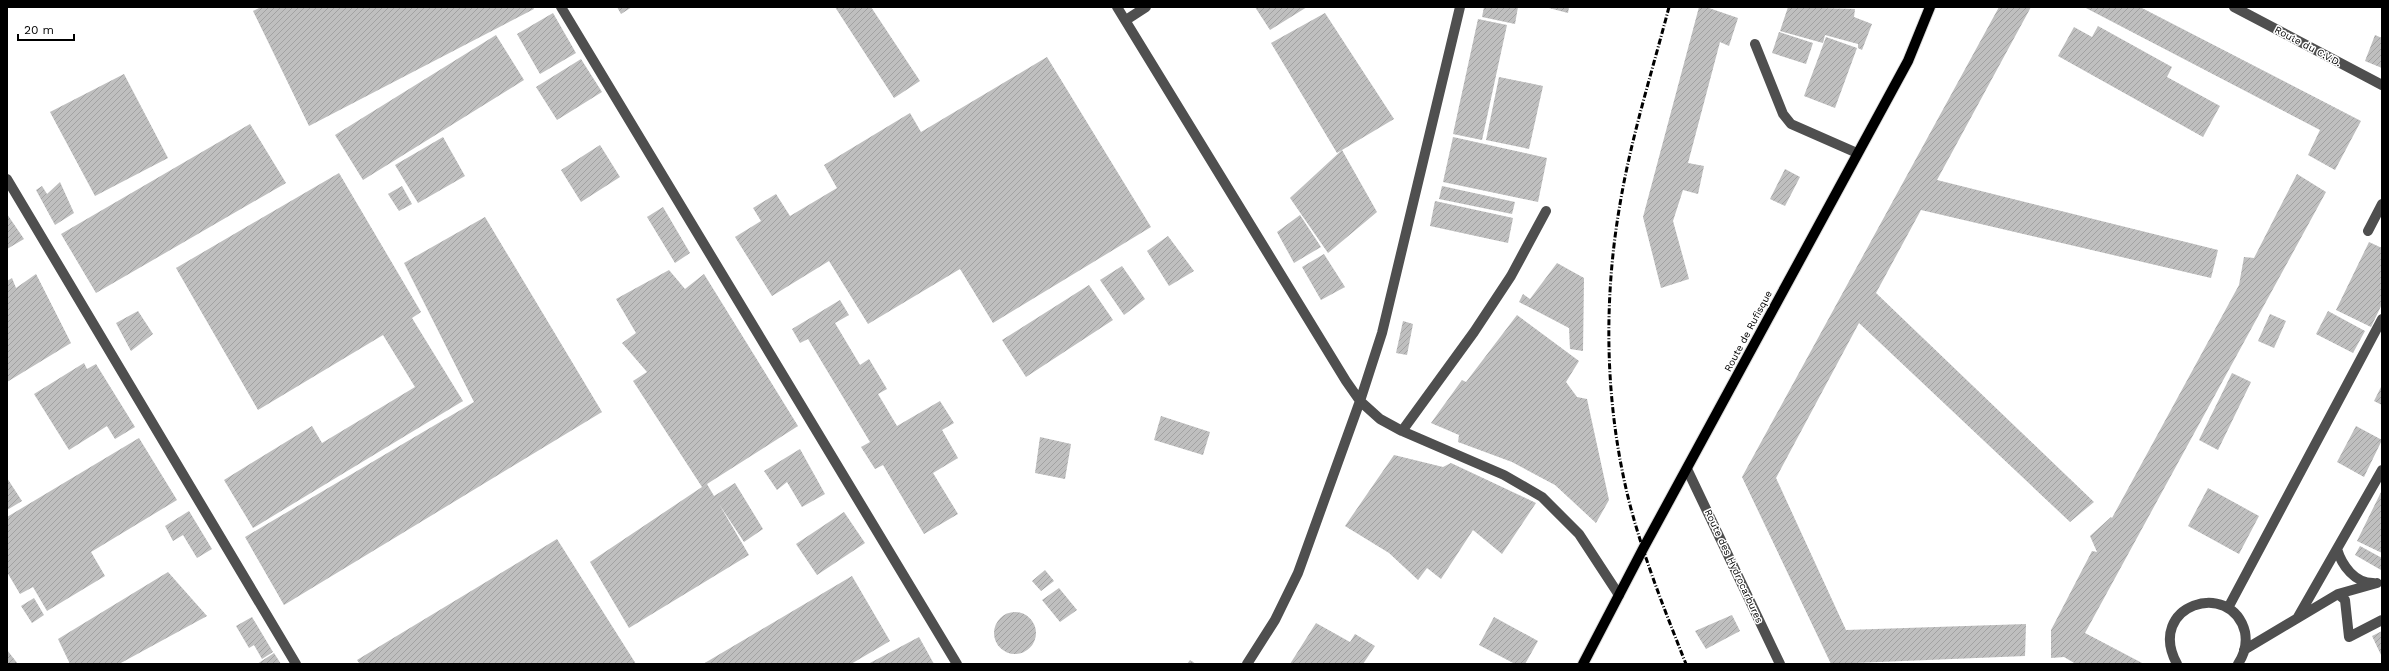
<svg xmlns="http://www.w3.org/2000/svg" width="2389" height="671" viewBox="0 0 2389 671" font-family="'Work Sans',sans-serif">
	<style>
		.building { fill: url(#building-hatch) }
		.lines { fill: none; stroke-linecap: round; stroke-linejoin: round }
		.major-casing { stroke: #dbdbdb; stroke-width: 12 }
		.minor { stroke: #4f4f4f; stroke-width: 10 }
		.major { stroke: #000; stroke-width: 10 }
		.rail { stroke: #000; stroke-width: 3; stroke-dasharray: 6 2 1 2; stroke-linecap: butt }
		.labels { text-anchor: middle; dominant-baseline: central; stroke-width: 3; stroke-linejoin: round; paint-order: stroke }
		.street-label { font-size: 10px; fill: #000; stroke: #fff }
	</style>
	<defs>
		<pattern id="building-hatch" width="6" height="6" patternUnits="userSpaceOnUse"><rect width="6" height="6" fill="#bfbfbf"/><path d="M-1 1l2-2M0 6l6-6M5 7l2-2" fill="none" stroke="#a2a2a2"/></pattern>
	</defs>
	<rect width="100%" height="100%" fill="#fff"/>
	<path class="building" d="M261 7H533L534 9 309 126 253 11Z
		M617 7H632L621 14Z
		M835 7H871L920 81 894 98Z
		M1255 7H1307L1270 30Z
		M1484 7H1518L1515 24 1482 17Z
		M1545 7H1569L1568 13Z
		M1699 7H1706L1738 18 1729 46 1720 42 1688 163 1704 166 1698 194 1683 190 1673 221 1689 279 1661 288 1643 217Z
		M1788 7 1855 9 1854 17 1872 24 1862 50 1858 48V44L1825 35 1823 43 1780 31Z
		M1999 7H2031L1937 180 2218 250 2211 278 1921 210 1876 293 2094 502 2070 522 1859 323 1776 478 1846 630 2026 624 2025 656 1831 664 1742 477Z
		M2084 7H2140L2361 121 2335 170 2308 155 2320 130Z
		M553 13 576 53 540 74 517 34Z
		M1325 13 1394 119 1337 153 1271 43Z
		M1478 19 1507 25 1482 140 1453 134Z
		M2098 26 2172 67 2167 77 2220 106 2203 137 2058 56 2074 27 2092 37Z
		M1779 32 1813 43 1806 64 1772 53Z
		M496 35 524 80 363 180 335 135Z
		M2375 35 2382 38V68L2365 61Z
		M1826 37 1857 48 1835 108 1804 96Z
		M1047 57 1151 227 993 323 960 269 868 324 829 261 772 296 735 237 761 221 753 208 776 194 790 216 837 188 824 165 910 113 921 132Z
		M581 59 602 92 557 120 536 87Z
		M124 74 168 158 95 196 50 112Z
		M1499 77 1543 86 1529 149 1486 140Z
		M250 124 286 183 96 293 61 234Z
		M443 137 465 176 418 203 395 165Z
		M1453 137 1547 158 1538 202 1443 182Z
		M600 145 620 177 581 202 561 170Z
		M1342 150 1377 212 1328 253 1290 198Z
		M1785 169 1800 177 1785 206 1770 199Z
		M339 173 421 312 412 318 463 401 253 528 224 480 312 426 322 443 415 387 383 335 258 410 176 268Z
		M2297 174 2326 192 2085 633 2144 664H2076L2064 657 2051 658V630L2092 551 2097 552 2090 536 2111 517 2112 518 2239 285 2244 257 2254 258Z
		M60 182 74 213 55 225 36 190 42 186 47 194Z
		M402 186 412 204 399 211 388 194Z
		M1442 186 1515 202 1512 214 1439 199Z
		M1435 201 1513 218 1508 243 1430 226Z
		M663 207 690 253 675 263 647 217Z
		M7 214 24 239 7 249Z
		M1300 215 1321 247 1294 263 1277 232Z
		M485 217 602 412 284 605 245 537 474 402 404 263Z
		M1168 236 1194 271 1169 286 1147 251Z
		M2369 242 2382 248V304L2371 327 2336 310Z
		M1324 254 1345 287 1321 300 1302 267Z
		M1557 263 1584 278 1583 351 1570 349 1569 328 1519 302 1523 294 1530 299Z
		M1122 266 1145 299 1124 315 1100 280Z
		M669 270 685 289 704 274 798 426 707 484 714 496 735 483 763 529 744 542 719 504 749 555 629 628 590 562 702 487 633 381 647 372 622 343 636 333 616 299Z
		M36 274 71 343 7 382V281L12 278 16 288Z
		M1089 285 1113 320 1026 377 1002 340Z
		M840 300 849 315 835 323 860 365 869 359 887 389 878 394 897 426 940 401 954 423 942 430 958 458 933 473 958 514 924 534 883 465 875 469 861 447 870 442 808 339 800 343 792 329Z
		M138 311 153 334 131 351 116 323Z
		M2328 311 2365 331 2353 353 2316 334Z
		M2270 314 2286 321 2274 348 2258 341Z
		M1517 315 1579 361 1566 382 1577 397 1587 399 1609 500 1596 523 1555 485 1512 462 1458 442 1459 435 1431 423 1462 380 1466 382Z
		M1403 321 1413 324 1407 355 1396 353Z
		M84 363 87 369 96 364 135 427 115 439 107 426 69 450 34 394Z
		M2232 373 2251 382 2218 450 2199 440Z
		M2382 385V405L2374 401Z
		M1161 416 1210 432 1203 455 1154 440Z
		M2356 426 2382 440 2364 477 2337 462Z
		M1040 437 1071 444 1065 479 1035 473Z
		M139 438 177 500 91 552 105 576 47 611 33 587 20 594 7 572V517Z
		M800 449 825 494 802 507 787 482 777 490 764 471Z
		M1394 455 1443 467 1451 463 1536 503 1502 554 1473 530 1441 579 1427 568 1418 580 1389 553 1345 526Z
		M7 478 22 501 7 510Z
		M2208 488 2259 516 2239 554 2188 526Z
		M2382 490V553L2357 541Z
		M189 511 212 549 197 558 183 535 173 541 165 526Z
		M844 512 865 543 817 575 796 544Z
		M557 539 636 664H360L357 660Z
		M2360 546 2382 558 2381 570 2355 555Z
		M1045 570 1054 581 1041 591 1032 581Z
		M168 572 207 616 119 664H70L58 639Z
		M852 576 890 641 851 664H703Z
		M1059 588 1077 610 1060 622 1042 600Z
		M34 598 44 615 32 623 21 606Z
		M994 633a21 21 0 1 1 42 0a21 21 0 1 1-42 0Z
		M1732 615 1740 631 1706 649 1695 631Z
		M252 617 273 652 262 659 254 645 249 648 236 626Z
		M1494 617 1538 641 1525 664H1515L1479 645Z
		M1316 623 1350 642 1355 634 1375 646 1363 664H1290Z
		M2382 631V657L2372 636Z
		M919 637 934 664H868Z
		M7 650 18 664H7Z
		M274 653 281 664H257Z
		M1190 660 1196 664H1187Z"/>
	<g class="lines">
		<defs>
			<path id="major" d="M1583 664 1644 547 1908 61 1930 7"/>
		</defs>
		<use href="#major" class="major-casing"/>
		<path class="minor" d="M561 7 957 664
			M1117 7 1346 381 1360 401 1380 419 1402 431 1504 475 1542 497 1579 534 1619 595
			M2234 7 2382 85
			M1126 20 1146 7
			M1755 44 1783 114 1791 124 1857 153
			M7 179 296 664
			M2368 231 2382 204
			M1402 431 1474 332 1511 276 1546 211
			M1687 469 1780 664
			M2337 549C2342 566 2355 583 2373 583
			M2338 594 2345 600 2349 637 2382 620
			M2228 608 2382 319
			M2298 617 2382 470
			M2244 650 2338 594 2377 583
			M1247 664 1275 620 1298 573 1360 401 1382 333 1460 7
			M2177 664C2145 605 2231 578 2245 632 2247 643 2244 655 2238 664"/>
		<use href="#major" class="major"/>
		<path class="rail" d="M1669 7C1652 72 1631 138 1620 204 1603 302 1605 405 1629 501 1643 556 1665 611 1686 664"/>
	</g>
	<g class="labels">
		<g class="street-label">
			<text transform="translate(2308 46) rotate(28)">Route du C.V.D.</text>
			<text transform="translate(1748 331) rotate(-62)">Route de Rufisque</text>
			<text transform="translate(1734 566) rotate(65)">Route des Hydrocarbures</text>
		</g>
	</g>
	<rect width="2389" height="671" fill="none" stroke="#000000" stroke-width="16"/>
	<path d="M18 34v6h56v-6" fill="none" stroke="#000000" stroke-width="2"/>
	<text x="24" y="34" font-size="12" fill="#000000" stroke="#ffffff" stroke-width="3" paint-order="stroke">20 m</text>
</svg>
